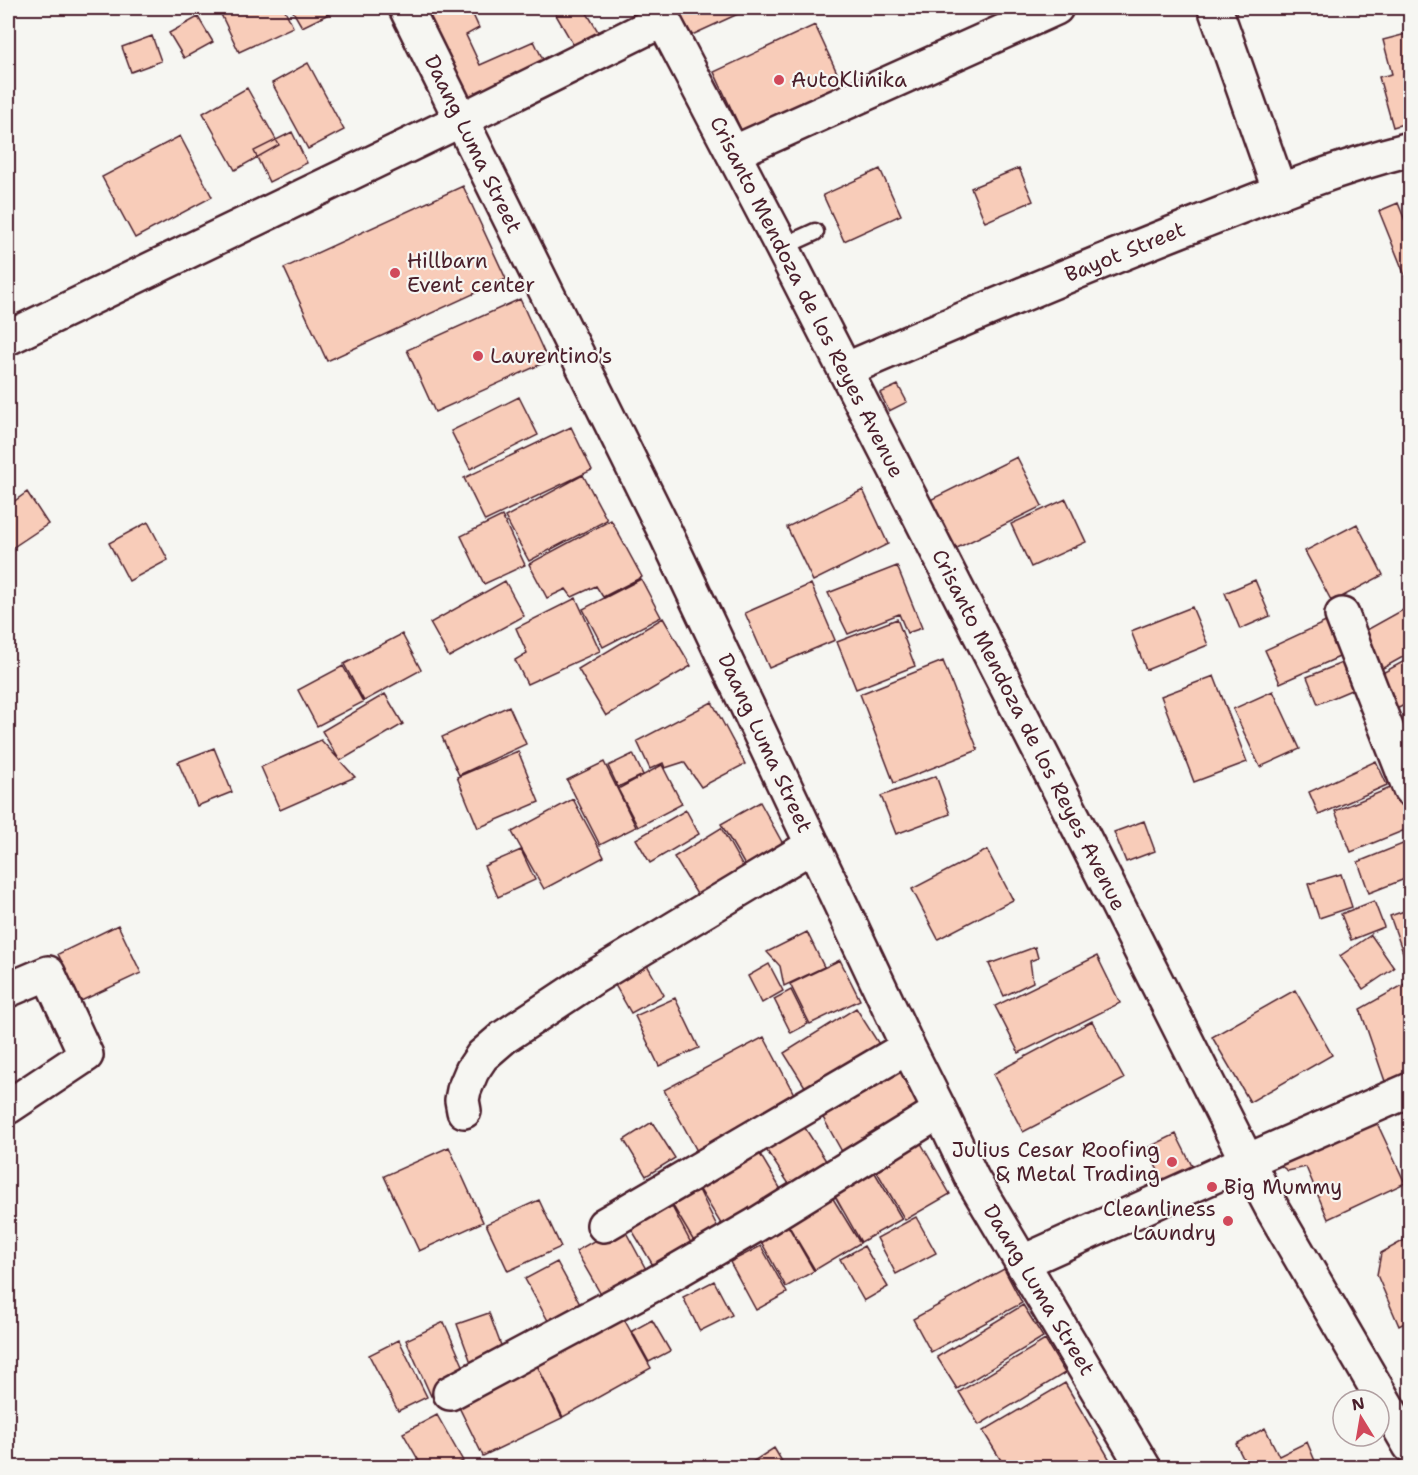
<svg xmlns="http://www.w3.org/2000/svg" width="1418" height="1475" viewBox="0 0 1418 1475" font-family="'Shantell Sans',sans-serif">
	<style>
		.building { fill: #f8ccb9; stroke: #4a1f2b; stroke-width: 1.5 }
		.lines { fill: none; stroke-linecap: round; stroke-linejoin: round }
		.service-casing { stroke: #4a1f2b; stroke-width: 21 }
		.minor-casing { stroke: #4a1f2b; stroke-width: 38 }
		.secondary-casing { stroke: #4a1f2b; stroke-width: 38 }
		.service { stroke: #f6f6f2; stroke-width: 16 }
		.minor { stroke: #f6f6f2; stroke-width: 33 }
		.secondary { stroke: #f6f6f2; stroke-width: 33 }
		.poi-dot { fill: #d1495b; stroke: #f6f6f2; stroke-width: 2 }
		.labels { text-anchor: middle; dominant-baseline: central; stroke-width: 4.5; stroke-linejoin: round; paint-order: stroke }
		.poi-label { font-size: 21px; fill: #4a1f2b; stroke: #f6f6f2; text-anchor: start }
		.street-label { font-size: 21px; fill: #4a1f2b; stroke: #f6f6f2 }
	</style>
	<rect width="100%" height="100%" fill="#f6f6f2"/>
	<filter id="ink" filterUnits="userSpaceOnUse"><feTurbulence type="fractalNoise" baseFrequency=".0167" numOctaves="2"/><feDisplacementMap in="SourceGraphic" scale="12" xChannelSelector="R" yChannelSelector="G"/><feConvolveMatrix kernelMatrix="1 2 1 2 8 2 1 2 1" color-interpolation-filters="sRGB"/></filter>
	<g filter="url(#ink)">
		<path class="building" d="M218 8H284L293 27 239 52Z
			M291 8H341L302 27Z
			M420 8H470L479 28 466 35 480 65 534 41 546 66 467 106Z
			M552 8H584L602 38 578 53Z
			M676 8H751L692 35Z
			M198 17 213 42 184 58 169 33Z
			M815 25 844 88 743 134 714 72Z
			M1410 33V122L1393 127 1379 77 1392 74 1383 40Z
			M152 36 161 61 131 72 122 47Z
			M308 63 344 130 308 149 272 83Z
			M247 88 279 145 235 170 203 113Z
			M292 132 307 163 269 182 254 151Z
			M180 136 212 197 135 238 102 177Z
			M1019 168 1033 201 985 222 971 188Z
			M880 169 901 215 844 241 823 195Z
			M463 186 506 279 327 361 284 268Z
			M1398 203 1410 233V288L1379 211Z
			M520 299 548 361 435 412 407 350Z
			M898 385 907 402 889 411 880 393Z
			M519 397 538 435 470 469 451 431Z
			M571 427 592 470 485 521 464 478Z
			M1017 457 1042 506 947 553 922 504Z
			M583 475 607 520 529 561 505 517Z
			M863 490 888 544 813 581 787 527Z
			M27 492 48 524 9 550 8 548V506Z
			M1066 499 1086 542 1031 567 1011 524Z
			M502 516 525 565 484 584 461 536Z
			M611 520 642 577 603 597 596 586 572 597 566 589 547 598 529 564Z
			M148 522 168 560 129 581 109 543Z
			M1357 524 1383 575 1332 602 1305 551Z
			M897 566 922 628 907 633 899 614 848 634 828 593Z
			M641 579 661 617 603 647 583 609Z
			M1255 580 1270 616 1240 629 1225 593Z
			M505 581 524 616 449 657 430 623Z
			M811 584 835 640 769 668 745 613Z
			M576 598 600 651 527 684 515 660 527 653 516 628Z
			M1410 606V653L1376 672 1356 636Z
			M1192 607 1208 645 1146 670 1131 631Z
			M663 618 691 666 606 716 578 669Z
			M897 619 915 666 856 689 837 642Z
			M1330 620 1346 654 1280 683 1265 650Z
			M402 634 421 670 364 701 344 664Z
			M1410 658V702L1393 711 1375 677Z
			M1352 659 1363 685 1318 704 1307 677Z
			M943 661 978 750 894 783 860 694Z
			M343 666 363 702 317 726 298 690Z
			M1214 676 1247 762 1194 782 1161 696Z
			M1273 691 1300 749 1260 767 1233 709Z
			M385 694 403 724 340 761 322 731Z
			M712 702 745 764 701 787 684 762 665 768 663 763 650 769 637 741Z
			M509 706 526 744 459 775 442 737Z
			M321 740 355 777 280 810 261 767Z
			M214 748 232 792 197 806 178 762Z
			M518 751 539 802 478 828 457 777Z
			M633 754 643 775 618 787 608 766Z
			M1376 761 1387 785 1319 815 1309 792Z
			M604 762 636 827 600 845 567 780Z
			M662 765 682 804 638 827 618 789Z
			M936 776 950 814 896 834 881 796Z
			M1395 786 1410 825V828L1351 852 1335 811Z
			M573 799 604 857 544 889 512 832Z
			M760 802 789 855 750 874 721 824Z
			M686 810 699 834 650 863 636 839Z
			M1144 821 1155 851 1126 862 1114 832Z
			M721 828 748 876 703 904 674 857Z
			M1410 841V877L1369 893 1358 862Z
			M521 850 535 880 498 897 484 866Z
			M987 850 1013 900 938 939 912 889Z
			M1341 874 1352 907 1319 918 1308 884Z
			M1374 901 1384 927 1351 940 1341 914Z
			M1410 909V972L1390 916Z
			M118 925 141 973 81 1001 58 954Z
			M807 932 824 967 784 986 780 966 767 952Z
			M1371 935 1394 968 1363 989 1340 956Z
			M1035 947 1038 958 1030 961 1033 982 1004 996 989 964Z
			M1097 956 1120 1003 1019 1053 995 1006Z
			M840 960 860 1000 810 1024 790 984Z
			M769 964 783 991 762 1003 748 976Z
			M647 965 664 995 631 1013 614 983Z
			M1410 981V1077L1387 1087 1360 1009Z
			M791 990 808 1024 791 1033 774 999Z
			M1295 990 1332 1055 1250 1102 1212 1037Z
			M675 998 699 1048 659 1066 635 1016Z
			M856 1008 884 1052 812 1098 784 1053Z
			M1092 1021 1124 1079 1023 1132 993 1074Z
			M764 1037 796 1098 697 1151 664 1090Z
			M899 1058 928 1109 845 1157 816 1105Z
			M1370 1108 1405 1183 1328 1219 1306 1167 1288 1171 1270 1158Z
			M798 1117 830 1167 793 1190 761 1142Z
			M652 1122 675 1158 646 1176 624 1140Z
			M1176 1134 1197 1176 1168 1191 1147 1148Z
			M918 1138 950 1194 905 1220 873 1165Z
			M754 1144 786 1198 726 1232 694 1180Z
			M449 1147 483 1222 419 1251 384 1176Z
			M871 1166 902 1219 861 1242 831 1189Z
			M694 1180 721 1234 694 1249 666 1195Z
			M664 1191 698 1248 657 1272 623 1215Z
			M832 1197 860 1243 815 1270 787 1223Z
			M539 1200 561 1247 508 1271 486 1224Z
			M916 1217 936 1253 896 1274 877 1238Z
			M784 1219 814 1271 786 1287 757 1234Z
			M622 1225 648 1273 603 1298 576 1251Z
			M1410 1237V1320L1399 1326 1377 1275 1381 1253Z
			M761 1246 787 1293 756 1310 730 1262Z
			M864 1246 888 1287 864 1301 840 1259Z
			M557 1262 582 1308 551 1326 525 1279Z
			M1004 1269 1022 1303 931 1352 913 1319Z
			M714 1281 732 1315 700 1331 683 1297Z
			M1023 1305 1043 1337 957 1389 937 1357Z
			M620 1312 651 1368 563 1417 534 1359Z
			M489 1313 505 1356 473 1368 457 1324Z
			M652 1320 670 1351 649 1362 632 1331Z
			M444 1322 469 1379 431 1396 406 1340Z
			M399 1340 427 1397 398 1411 369 1355Z
			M1045 1340 1065 1373 979 1425 959 1392Z
			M535 1361 562 1418 483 1456 455 1399Z
			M1065 1383 1113 1465 1108 1468H1004L1005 1467 983 1431Z
			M437 1415 463 1461 450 1468H423L403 1433Z
			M1265 1428 1279 1456 1307 1442 1318 1468H1248L1236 1444Z
			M774 1448 786 1468H743Z"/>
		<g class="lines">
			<defs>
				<path id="service" d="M782 247 815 232"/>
				<path id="minor" d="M406 8 664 530 908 1047 940 1111 973 1180 1144 1468
					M1215 8 1280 192
					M733 153 1056 8
					M8 338 461 120 663 20
					M845 370C963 319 1081 269 1201 222 1269 195 1339 167 1410 149
					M1342 615 1410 789
					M8 990 48 973 86 1055 8 1107
					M464 1111 462 1100 464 1090 472 1071 482 1056 504 1037 596 976 813 845
					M604 1225 908 1047
					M1023 1262 1247 1161 1410 1090
					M450 1393 656 1283 756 1225 940 1111"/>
				<path id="secondary" d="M657 8 782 247 1081 832 1247 1161 1273 1210 1410 1446"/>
			</defs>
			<use href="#service" class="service-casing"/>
			<use href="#minor" class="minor-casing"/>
			<use href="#secondary" class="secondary-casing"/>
			<use href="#service" class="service"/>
			<use href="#minor" class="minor"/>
			<use href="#secondary" class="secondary"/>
		</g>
	</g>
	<g class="poi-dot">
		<circle cx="779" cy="80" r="6"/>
		<circle cx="395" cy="273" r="6"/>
		<circle cx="478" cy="356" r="6"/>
		<circle cx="1172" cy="1162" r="6"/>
		<circle cx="1212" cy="1187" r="6"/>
		<circle cx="1228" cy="1221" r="6"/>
	</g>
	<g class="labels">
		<g class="poi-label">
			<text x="791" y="80">AutoKlinika</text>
			<text x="407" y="261">Hillbarn<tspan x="407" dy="24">Event center</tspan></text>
			<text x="490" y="356">Laurentino's</text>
			<text x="1160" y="1150" text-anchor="end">Julius Cesar Roofing<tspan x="1160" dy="24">&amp; Metal Trading</tspan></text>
			<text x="1224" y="1187">Big Mummy</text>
			<text x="1216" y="1209" text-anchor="end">Cleanliness<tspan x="1216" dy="24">Laundry</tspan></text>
		</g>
		<g class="street-label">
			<text transform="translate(473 144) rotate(64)">Daang Luma Street</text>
			<text transform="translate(1125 252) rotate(-22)">Bayot Street</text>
			<text transform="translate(807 297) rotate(63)">Crisanto Mendoza de los Reyes Avenue</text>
			<text transform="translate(1029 730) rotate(63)">Crisanto Mendoza de los Reyes Avenue</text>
			<text transform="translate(765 743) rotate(65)">Daang Luma Street</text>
			<text transform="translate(1039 1290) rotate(59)">Daang Luma Street</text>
		</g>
	</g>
	<rect width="1418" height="1475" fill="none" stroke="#f6f6f2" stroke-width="30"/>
	<rect x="15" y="15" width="1388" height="1445" fill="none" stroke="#4a1f2b" stroke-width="2" filter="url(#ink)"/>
	<g transform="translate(1361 1418) rotate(349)"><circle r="28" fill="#f6f6f2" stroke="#b1a0a2" stroke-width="1.5"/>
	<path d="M0-4.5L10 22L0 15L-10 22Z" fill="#d1495b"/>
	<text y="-9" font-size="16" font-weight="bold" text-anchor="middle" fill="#4a1f2b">N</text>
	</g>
</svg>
